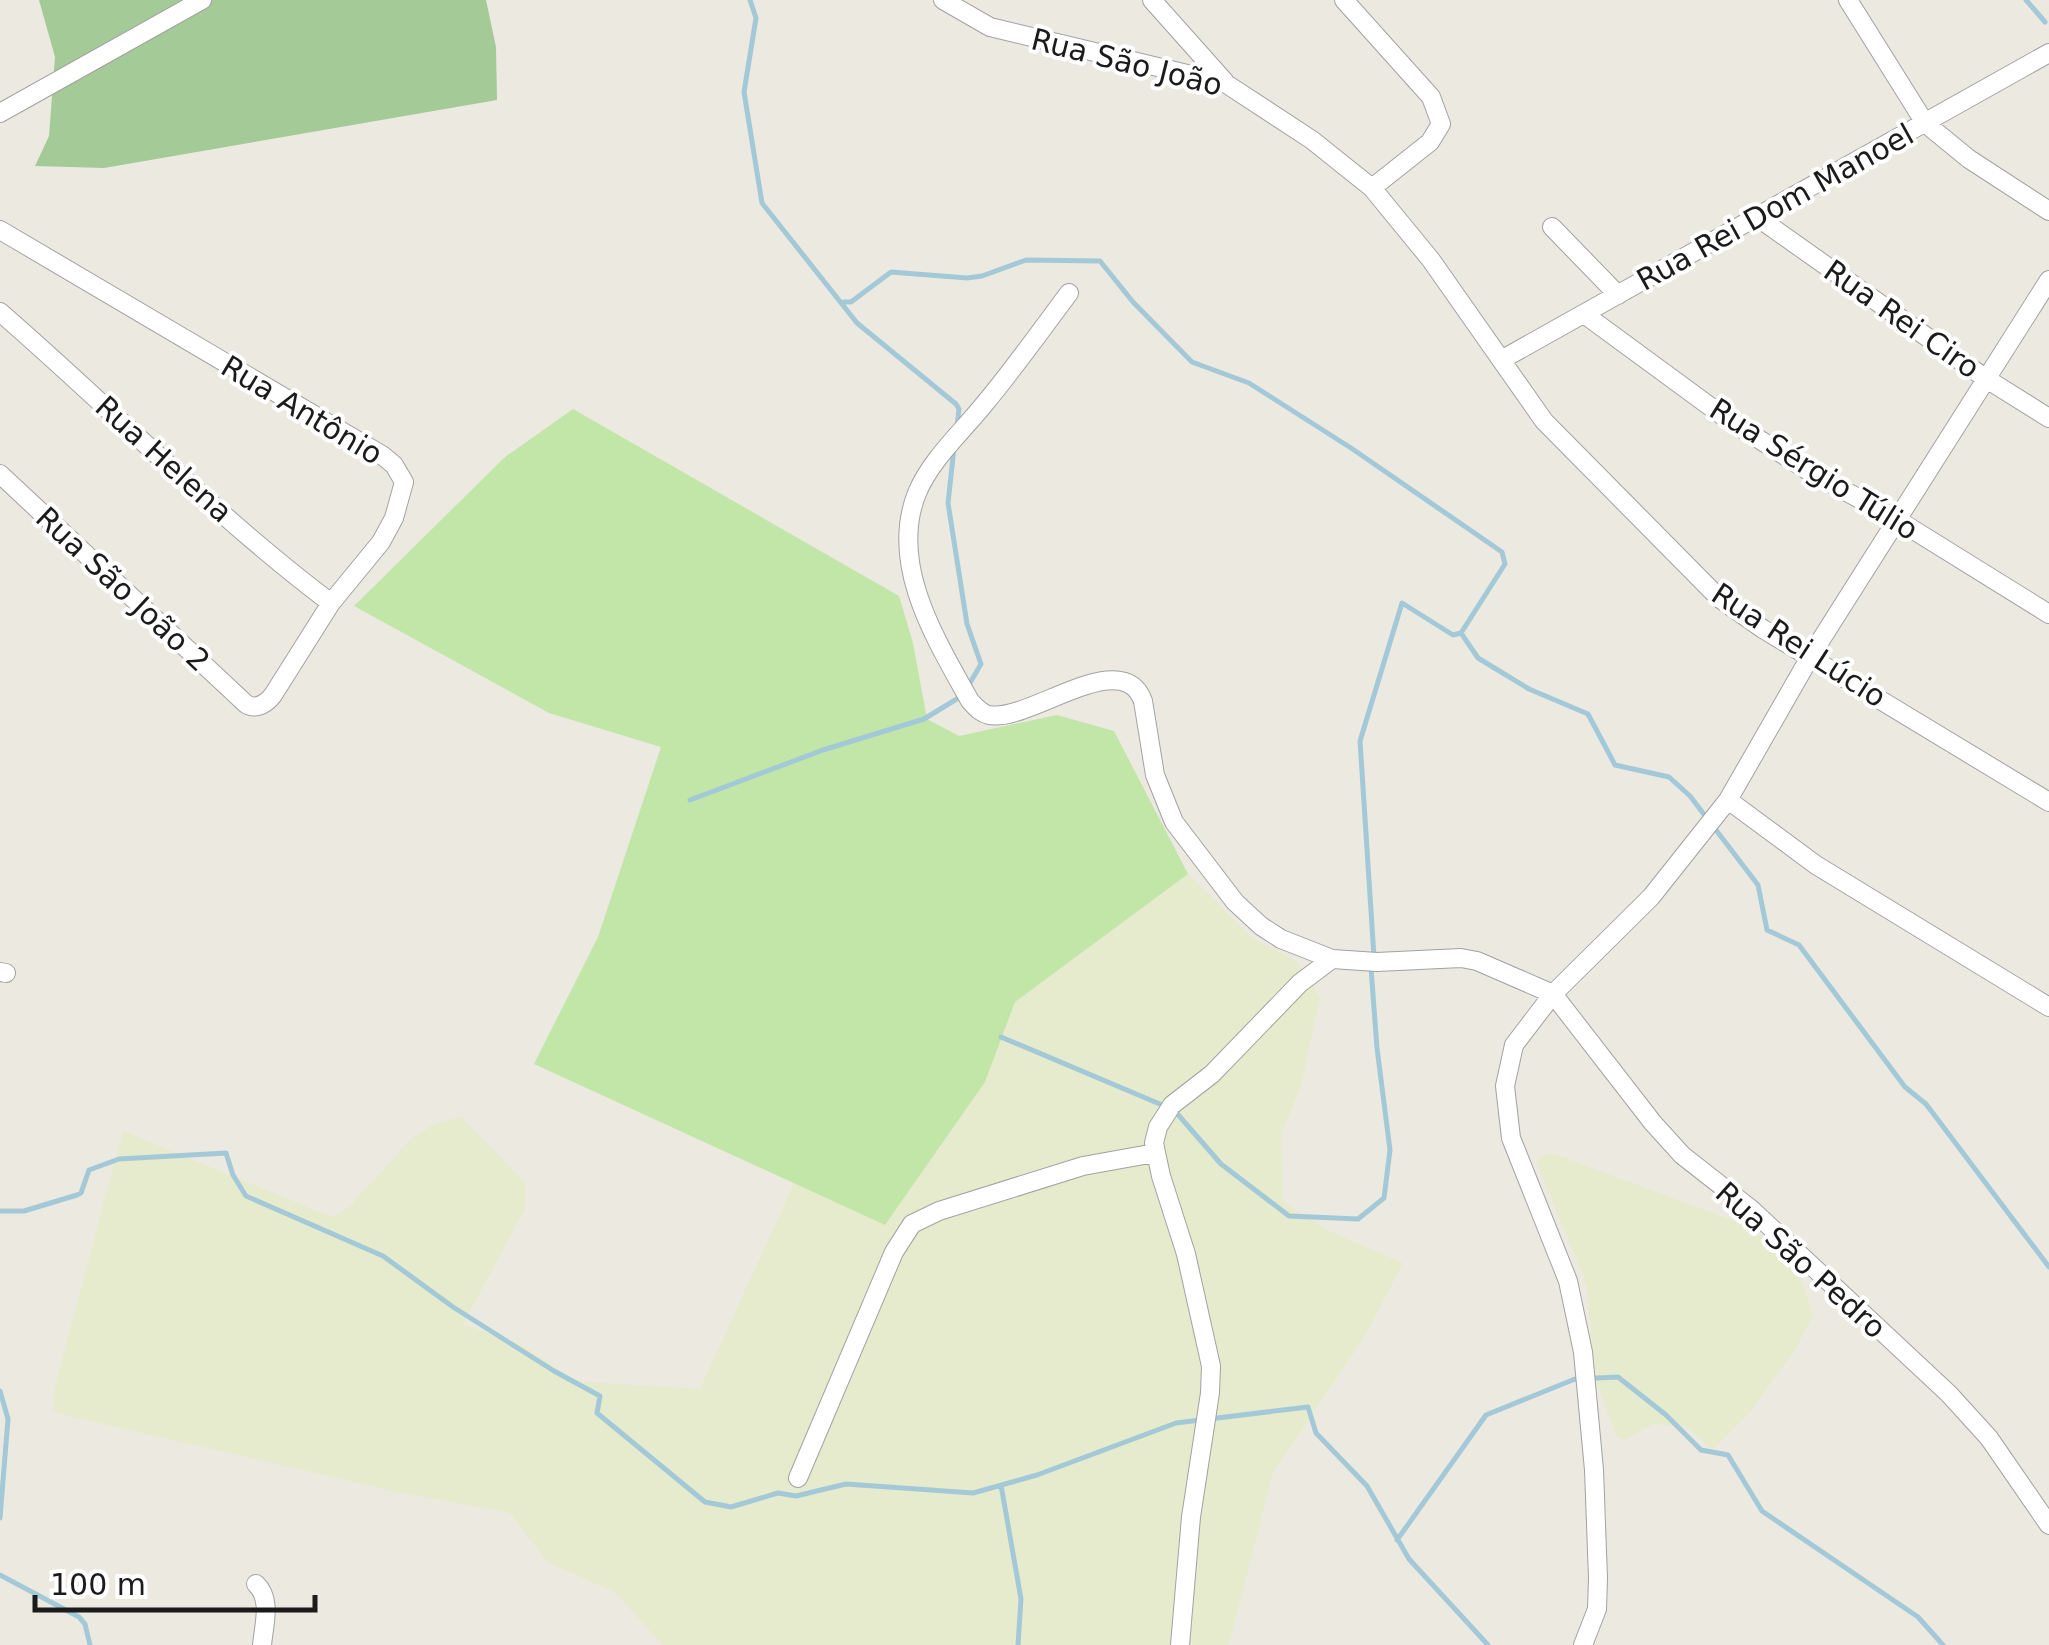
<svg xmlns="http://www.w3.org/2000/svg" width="2049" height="1645" viewBox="0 0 2049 1645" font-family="'DejaVu Sans',sans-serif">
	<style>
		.farmland { fill: #e7ebcd }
		.grass { fill: #c2e5a8 }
		.forest { fill: #a3ca97 }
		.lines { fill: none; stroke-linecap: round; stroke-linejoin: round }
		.stream { stroke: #a3c9d8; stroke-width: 5 }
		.minor-casing { stroke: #a2a2a2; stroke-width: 20 }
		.minor { stroke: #fff; stroke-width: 18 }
		.labels { text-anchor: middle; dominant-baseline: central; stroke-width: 8; stroke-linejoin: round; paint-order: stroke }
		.street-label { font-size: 30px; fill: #1b1b1b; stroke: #fff }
	</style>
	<rect width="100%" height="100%" fill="#ece9e1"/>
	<path class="farmland" d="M1188 874 1251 937 1296 961 1320 997 1301 1086 1281 1134 1283 1202 1325 1229 1403 1263 1364 1338 1273 1472 1229 1645H663L614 1592 547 1562 510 1513 398 1492 52 1412 56 1382 123 1131 332 1217 348 1208 410 1140 434 1124 461 1117 526 1183 525 1209 463 1324 524 1346 576 1381 700 1389 794 1183 885 1225 985 1082 1015 1002Z
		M1552 1153 1751 1227 1802 1281 1813 1315 1796 1348 1751 1411 1712 1450 1685 1426 1654 1424 1624 1440 1616 1436 1593 1372 1587 1286 1537 1163 1540 1156Z"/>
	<path class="grass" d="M573 409 899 596 913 643 927 719 959 736 1057 715 1114 731 1188 874 1015 1002 985 1082 885 1225 534 1064 598 937 661 747 549 713 354 606 505 457Z"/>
	<path class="forest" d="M39 0H486L496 47 497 100 104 168 35 166 49 136 55 57Z"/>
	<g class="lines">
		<path class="stream" d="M750 0 756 18 744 92 762 203 857 323 956 404 959 409 957 427
			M2026 0 2045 22
			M844 302H851L891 272 967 278 982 276 1026 260 1100 261 1133 302 1192 362 1249 383 1351 448 1502 552 1505 564 1461 633
			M954 448 948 503 967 624 981 664 967 688
			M690 800 823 750 924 719 960 697
			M1374 957 1360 741 1402 603 1453 635 1461 633 1478 658 1529 689 1588 714 1615 765 1669 777 1690 796 1758 885 1767 930 1799 945 1905 1087 1926 1104 2049 1267
			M1001 1037 1174 1110 1221 1164 1289 1216 1358 1219 1384 1198 1390 1150 1377 1048 1371 968
			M0 1211H24L77 1195 81 1193 89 1170 119 1159 226 1153 233 1175 246 1196 383 1256 453 1307 554 1371 600 1396 597 1413 705 1502 731 1507 778 1493 796 1496 846 1484 973 1493 1037 1475 1176 1423 1308 1407 1316 1433 1367 1486 1409 1559 1488 1645
			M0 1391 8 1419 0 1518
			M1001 1485 1021 1599 1018 1645
			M1397 1540 1486 1415 1575 1379 1618 1377 1666 1415 1701 1450 1728 1455 1762 1511 1918 1617 1943 1645
			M0 1575 79 1617 85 1624 90 1645"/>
		<defs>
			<path id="minor" d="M943 0 990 27 1225 83 1312 140 1372 188 1431 260 1544 421 1719 598 1763 629 2049 802
				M1152 0 1225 82
				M1344 0 1431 97 1441 124 1430 142 1372 188
				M1848 0 1925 123 1969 159 2049 211
				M0 113 202 0
				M1757 217 1985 378 2049 418
				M1552 227 1618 295
				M0 230 382 455 394 465 404 482 394 518 381 542 331 603 273 695C266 704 256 710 246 704L0 474
				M1069 293C1042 329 1015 367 986 402 963 431 931 459 917 493 888 565 937 641 970 701 976 707 980 713 989 715 1029 723 1122 644 1143 701L1155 775 1174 822 1235 902 1261 926 1281 939 1332 959 1377 962 1461 958 1477 961 1553 994 1653 1123 1682 1155 1751 1209 1949 1394 1989 1438 2049 1525
				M0 312C111 408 214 515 331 603
				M1584 314 1723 416 1807 470 1896 519 2049 614
				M1501 360 2049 53
				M1728 800 1816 865 2049 1007
				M0 972 6 973
				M798 1478 894 1252 912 1224 939 1211 1083 1166 1155 1153
				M256 1584C272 1599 264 1624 262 1645
				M1180 1645 1191 1517 1210 1393 1211 1366 1186 1254 1161 1176 1154 1143 1158 1127 1172 1105 1212 1074 1300 983 1332 959
				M1583 1645 1597 1609 1598 1578 1594 1470 1583 1352 1568 1281 1511 1138 1505 1086 1514 1045 1553 994 1651 897 1728 800 1810 657 2049 280"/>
		</defs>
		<use href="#minor" class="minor-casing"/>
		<use href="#minor" class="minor"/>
	</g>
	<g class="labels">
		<g class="street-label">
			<text transform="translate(1127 62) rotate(14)">Rua São João</text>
			<text transform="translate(1775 207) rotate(-29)">Rua Rei Dom Manoel</text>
			<text transform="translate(1902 319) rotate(35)">Rua Rei Ciro</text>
			<text transform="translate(302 410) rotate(31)">Rua Antônio</text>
			<text transform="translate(164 459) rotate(42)">Rua Helena</text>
			<text transform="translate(1814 469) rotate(32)">Rua Sérgio Túlio</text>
			<text transform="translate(123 589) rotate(43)">Rua São João 2</text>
			<text transform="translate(1799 645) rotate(33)">Rua Rei Lúcio</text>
			<text transform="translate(1801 1260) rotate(42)">Rua São Pedro</text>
		</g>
	</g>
	<path d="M35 1595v15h280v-15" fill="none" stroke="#1b1b1b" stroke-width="5"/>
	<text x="50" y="1595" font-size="30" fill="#1b1b1b" stroke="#ffffff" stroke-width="8" paint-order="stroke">100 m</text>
</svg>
